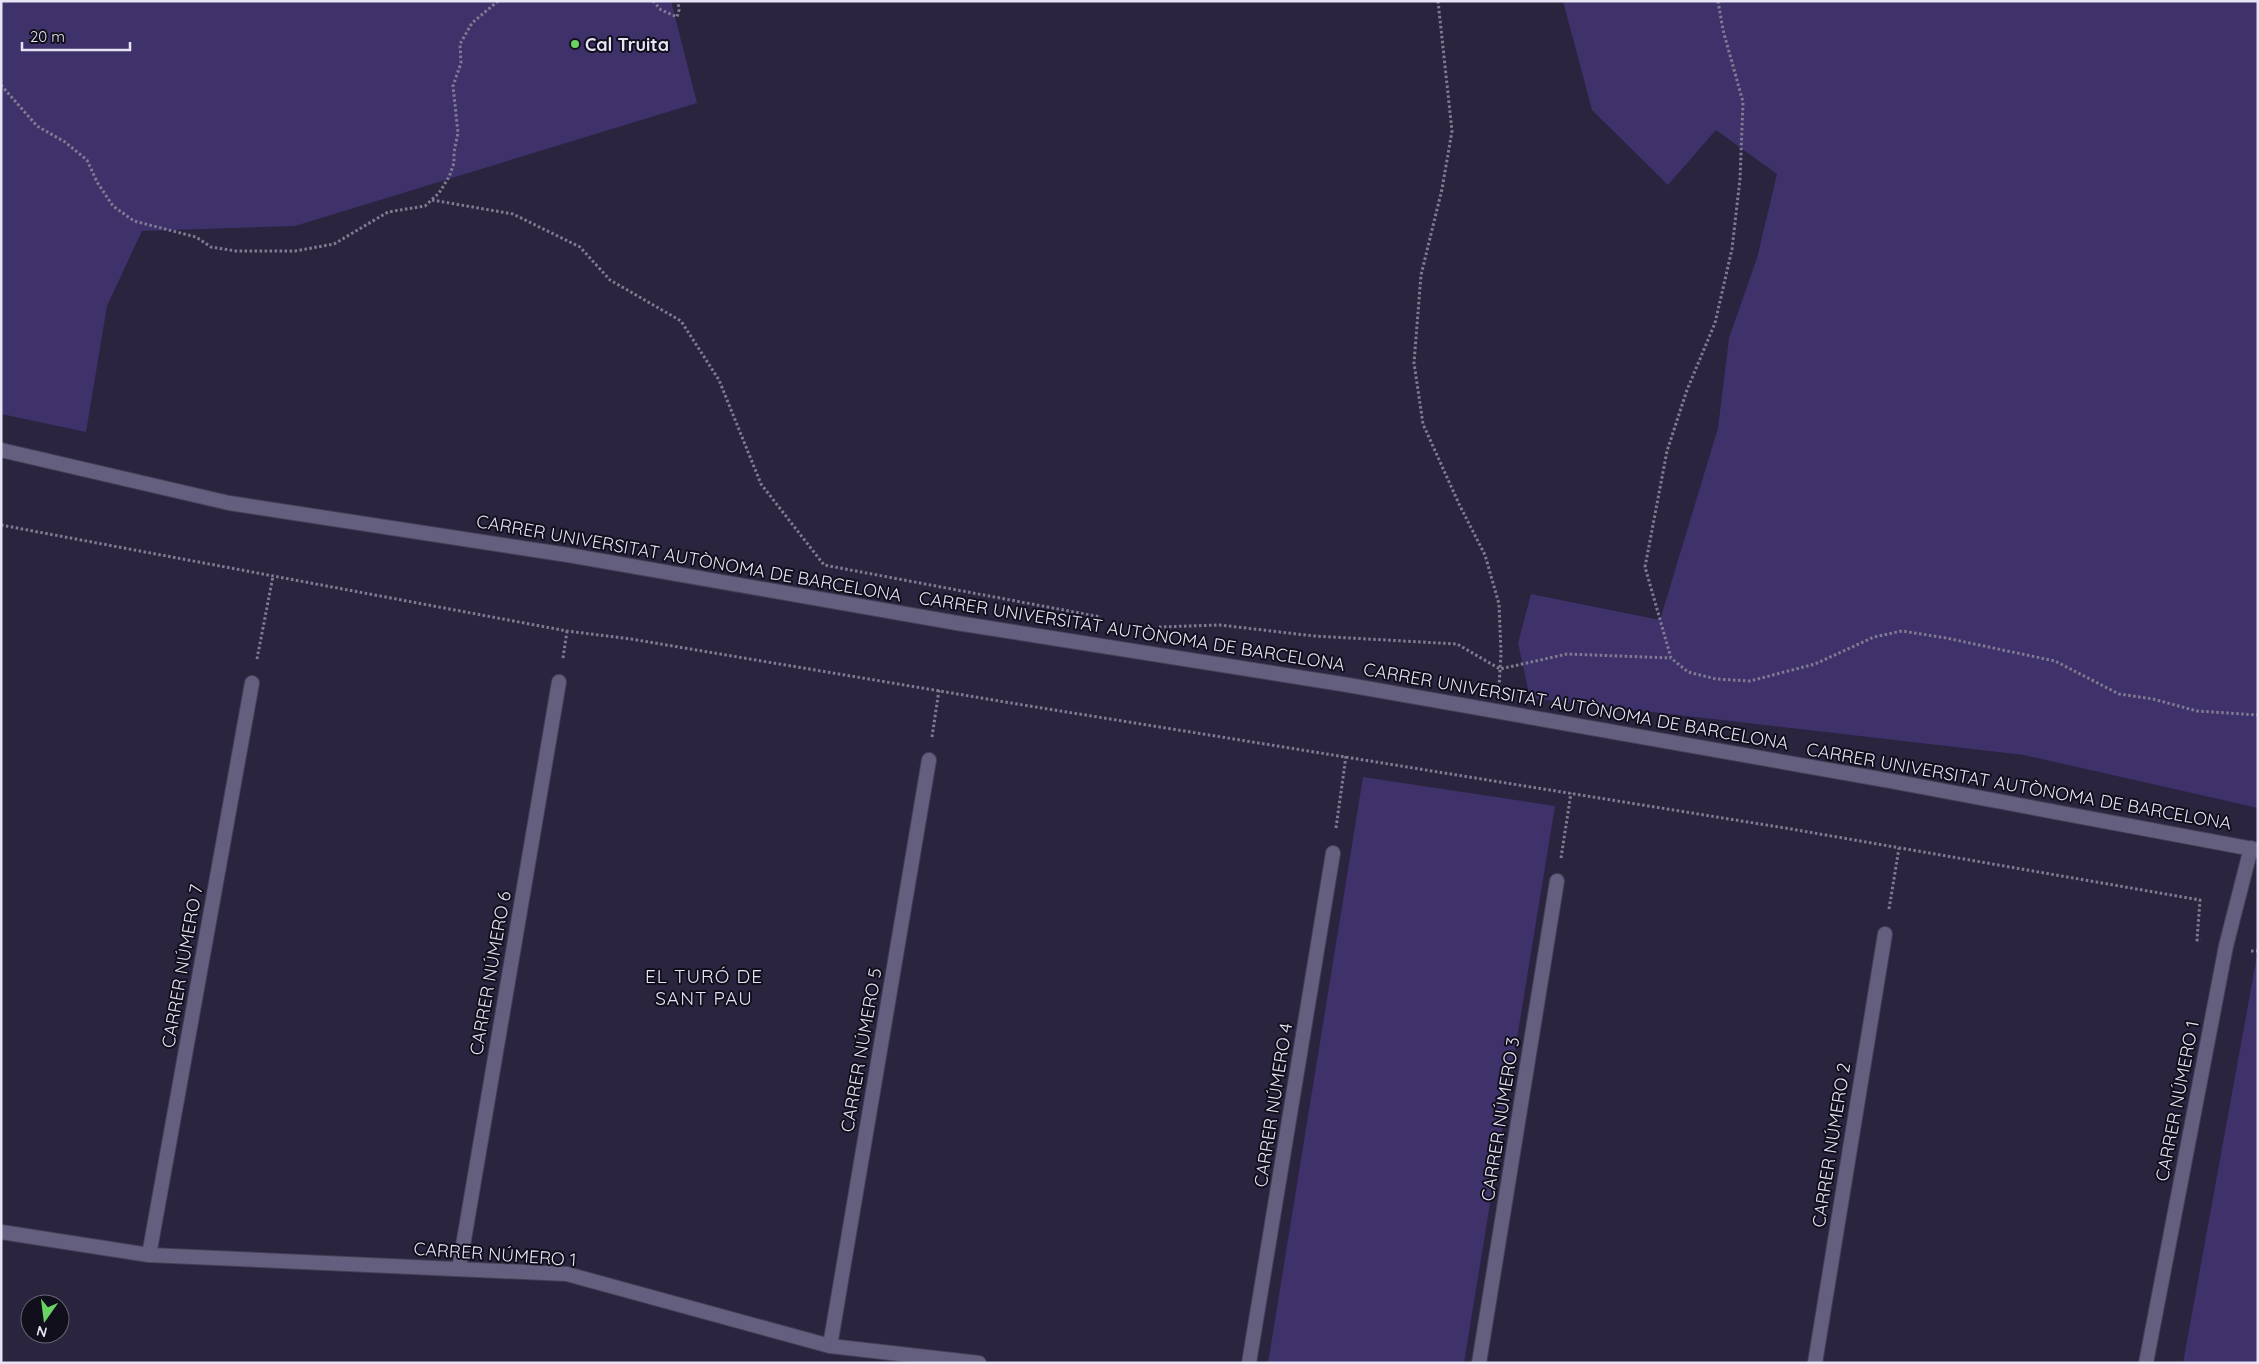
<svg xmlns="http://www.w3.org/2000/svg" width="2259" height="1364" viewBox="0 0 2259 1364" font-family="Quicksand,sans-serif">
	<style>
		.green { fill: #3f316a }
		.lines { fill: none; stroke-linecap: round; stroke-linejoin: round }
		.minor-casing { stroke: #464057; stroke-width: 16 }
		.tertiary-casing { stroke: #464057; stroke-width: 16 }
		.path { stroke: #807b92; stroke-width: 3; stroke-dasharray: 2.5 2.5; stroke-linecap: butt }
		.minor { stroke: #655f7f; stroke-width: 14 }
		.tertiary { stroke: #655f7f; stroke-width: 14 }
		.poi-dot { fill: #69d464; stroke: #120f1c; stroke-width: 2 }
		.labels { text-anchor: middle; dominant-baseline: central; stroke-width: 4; stroke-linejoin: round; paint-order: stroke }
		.poi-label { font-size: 18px; font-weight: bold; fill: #e7e4f6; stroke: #120f1c; text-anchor: start }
		.street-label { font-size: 18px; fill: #e7e4f6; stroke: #120f1c }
		.neighbourhood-label { font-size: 19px; letter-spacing: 1px; fill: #e7e4f6; stroke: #120f1c }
	</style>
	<rect width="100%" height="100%" fill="#2a243f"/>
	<path class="green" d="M1 1H671L697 103 295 226 142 231 107 306 86 432 1 414Z
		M1563 1H2258V808L2024 755 1530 698 1518 643 1531 594 1660 620 1718 428 1729 338 1757 258 1777 174 1716 130 1668 185 1592 110Z
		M1363 777 1555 806 1464 1363H1268Z
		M2258 950V1363H2183Z"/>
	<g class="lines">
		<defs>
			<path id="minor" d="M1 1232 149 1255 567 1274 830 1346 979 1363
				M149 1255 252 683
				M459 1269 559 682
				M830 1346 929 760
				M1249 1363 1333 853
				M1479 1363 1557 881
				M1815 1363 1885 934
				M2146 1363 2226 946 2251 848"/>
			<path id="tertiary" d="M1 450 229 503 568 555 957 623 1348 685 1891 781 2258 850"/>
		</defs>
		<use href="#minor" class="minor-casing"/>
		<use href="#tertiary" class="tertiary-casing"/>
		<path class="path" d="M653 1 661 10 677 17 679 10 678 1
			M1438 1 1452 131 1442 189 1421 275 1414 363 1423 424 1459 504 1485 555 1499 604 1501 653 1499 687
			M1718 1 1723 30 1743 102 1740 179 1732 249 1715 323 1687 390 1667 451 1645 567 1671 658 1688 672 1716 679 1750 681 1815 664 1874 637 1902 631 1946 638 2055 661 2119 694 2153 699 2197 711 2258 715
			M1 85 37 126 65 142 87 160 97 182 113 206 134 221 196 237 211 247 236 251H295L334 244 388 212 425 206 439 193 449 177 454 163V152L458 133 453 86 461 63 460 44 472 23 498 1
			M432 200 513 214 580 247 610 280 681 321 719 380 761 484 824 565 1101 617
			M1 525 567 631 631 639 1011 703 1791 829 2200 900 2197 940 2201 941
			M1159 627 1220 625 1314 636 1457 644 1500 669 1567 654 1671 658
			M563 658 567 631
			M257 659 273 576
			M932 737 939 690
			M1336 828 1346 756
			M1561 858 1571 793
			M1889 909 1899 848
			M2251 951H2258"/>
		<use href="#minor" class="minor"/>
		<use href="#tertiary" class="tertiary"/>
	</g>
	<circle class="poi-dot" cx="575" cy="44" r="5"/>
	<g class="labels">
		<g class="poi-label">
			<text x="585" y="44">Cal Truita</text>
		</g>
		<g class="street-label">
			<text transform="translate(689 558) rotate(10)">CARRER UNIVERSITAT AUTÒNOMA DE BARCELONA</text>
			<text transform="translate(1132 631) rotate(9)">CARRER UNIVERSITAT AUTÒNOMA DE BARCELONA</text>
			<text transform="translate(1576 706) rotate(10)">CARRER UNIVERSITAT AUTÒNOMA DE BARCELONA</text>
			<text transform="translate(2019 786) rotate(10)">CARRER UNIVERSITAT AUTÒNOMA DE BARCELONA</text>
			<text transform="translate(182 966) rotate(-80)">CARRER NÚMERO 7</text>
			<text transform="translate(490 973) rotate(-80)">CARRER NÚMERO 6</text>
			<text transform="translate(861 1050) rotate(-80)">CARRER NÚMERO 5</text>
			<text transform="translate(2177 1101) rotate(-79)">CARRER NÚMERO 1</text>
			<text transform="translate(1273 1105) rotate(-81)">CARRER NÚMERO 4</text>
			<text transform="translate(1500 1119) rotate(-81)">CARRER NÚMERO 3</text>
			<text transform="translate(1831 1145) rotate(-81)">CARRER NÚMERO 2</text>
			<text transform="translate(495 1254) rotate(4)">CARRER NÚMERO 1</text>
		</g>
		<g class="neighbourhood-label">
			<text x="704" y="976">EL TURÓ DE<tspan x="704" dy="22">SANT PAU</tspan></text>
		</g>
	</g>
	<rect width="2259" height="1364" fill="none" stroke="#e7e4f6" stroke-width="5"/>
	<g transform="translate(45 1319) rotate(194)"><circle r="24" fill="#120f1c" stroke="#676473"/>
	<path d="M0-4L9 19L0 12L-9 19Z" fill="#69d464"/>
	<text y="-8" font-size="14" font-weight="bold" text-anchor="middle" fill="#e7e4f6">N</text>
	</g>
	<path d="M22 42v8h108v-8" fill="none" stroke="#e7e4f6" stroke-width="2.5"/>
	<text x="30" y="42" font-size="15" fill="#e7e4f6" stroke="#120f1c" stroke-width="4" paint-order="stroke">20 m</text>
</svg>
